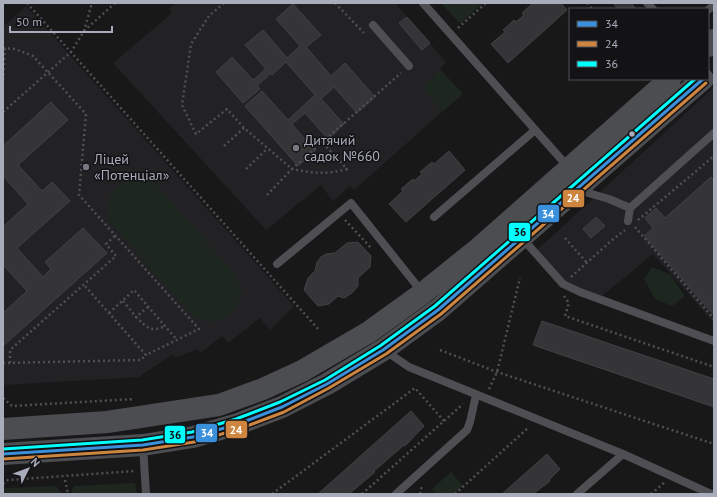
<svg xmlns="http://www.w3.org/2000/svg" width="717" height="497" viewBox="0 0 717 497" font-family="'PT Sans',sans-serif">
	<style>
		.built { fill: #222225 }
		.green { fill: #1e2620 }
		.building { fill: #353537; stroke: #414245 }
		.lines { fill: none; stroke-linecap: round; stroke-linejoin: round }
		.path { stroke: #4f4f54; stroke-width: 2.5; stroke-dasharray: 2 3; stroke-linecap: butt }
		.service { stroke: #4e4e53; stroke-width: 8 }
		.secondary { stroke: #4c4d51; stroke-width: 22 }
		.bus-1-casing { stroke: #131215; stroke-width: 6 }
		.bus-2-casing { stroke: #131215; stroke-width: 6 }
		.bus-3-casing { stroke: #131215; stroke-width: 6 }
		.bus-1 { stroke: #3a90db; stroke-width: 3 }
		.bus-2 { stroke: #cd853f; stroke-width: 3 }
		.bus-3 { stroke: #0ff; stroke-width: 3 }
		.bus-dot { fill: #a9acba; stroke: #131215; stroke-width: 1.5 }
		.poi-dot { fill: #767882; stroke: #131215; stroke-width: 1.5 }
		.labels { text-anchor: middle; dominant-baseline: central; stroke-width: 3; stroke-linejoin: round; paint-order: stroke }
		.poi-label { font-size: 14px; fill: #a9acba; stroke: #131215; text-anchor: start }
		.line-badge { stroke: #131215; stroke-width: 1.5 }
		.badge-label { font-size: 11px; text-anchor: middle; font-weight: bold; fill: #fff }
		.pale-badge-label { font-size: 11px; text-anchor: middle; font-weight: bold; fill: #111 }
	</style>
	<rect width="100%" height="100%" fill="#181819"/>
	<path class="built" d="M175 3H395L446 62 425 86 426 90 442 112 354 190 350 186 333 201 321 185 266 230 113 63 172 13 169 9Z
		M26 6 294 306 270 330 260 318 228 343 222 336 200 353 197 349 176 358 173 354 139 377 3 385V27Z
		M714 87V323L653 254 602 296 566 284 537 250Z"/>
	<path class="green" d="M441 3H483L460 24Z
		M440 69 463 94 442 112 425 90V86Z
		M140 176 153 181 237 276 242 293 236 307 223 319 209 322 192 316 109 221 107 205 113 190 126 179Z
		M652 267 670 274 685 296 672 306 655 299 644 279Z
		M451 472 463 486 454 494H437L432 489Z
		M135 483 137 494H72L71 493 74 486Z
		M56 486 62 494H3V488Z"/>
	<path class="building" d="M533 3 536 5 537 3H561L567 10 508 63 491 44 505 32 503 30 514 20 516 22 524 15 522 13Z
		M613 3H631L635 8 634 9H618Z
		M293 4 321 35 306 47 331 76 345 63 375 97 357 113 334 87 321 99 344 124 328 139 305 113 292 124 315 151 298 166 245 106 262 91 288 120 315 95 286 62 272 75 271 73 257 86 260 89 243 103 216 72 232 57 253 80 266 69 245 45 263 30 287 58 300 46 276 19Z
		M407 17 430 43 422 50 399 23Z
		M51 102 68 120 18 165 42 191 52 182 70 201 17 248 43 277 51 269 45 262 83 228 107 253 3 346V313L27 291 3 265V227L28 204 3 176V146Z
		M449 151 465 170 406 222 389 204 403 191 401 189 413 179 414 181 422 174 420 172 432 162 434 164Z
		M711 177 714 180V315L644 236 653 228 645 218 656 208 665 218Z
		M596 217 605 226 591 238 583 229Z
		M358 242 371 256 370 267 358 278V286L352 293 344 298 338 296 329 304 318 306 304 290 308 278 315 271 317 262 321 257 326 254 335 253 347 243Z
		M542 321 714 379V407L533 345Z
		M411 411 424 426 405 446 404 445 374 471 375 472 349 494H318Z
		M547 454 560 469 549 480 550 481 533 494H502Z"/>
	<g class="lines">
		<path class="path" d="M27 3 319 330
			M224 3 209 16 191 44 182 105 196 134 227 109 244 128 292 169 401 73
			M335 3 364 33
			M587 3 592 9
			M458 28 486 3
			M84 31 115 3
			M3 48 15 49 33 56 86 114 79 195 199 329 146 355
			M3 80 5 48
			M3 112 71 52 84 31 92 3
			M224 146 244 128
			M246 169 267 149
			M267 195 292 169C313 173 325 175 347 169L322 142
			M345 220 372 249
			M638 220 714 156
			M635 227 714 319
			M565 238 587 263
			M571 277 611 241 625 230
			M564 296 569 303 565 316 714 367
			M123 301 136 317
			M148 307 136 317C147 327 150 333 165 326
			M109 313 134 290 177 340
			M440 350 497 372 714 444
			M3 363 141 360 146 355 84 285
			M10 363V350L116 256 106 244 115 236
			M489 389 497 372 520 278
			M3 398 12 406 134 399
			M65 480 68 494
			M3 484 8 480 135 471
			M272 494 415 388 444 421
			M362 494 463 404
			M420 494 422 485
			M455 494 529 427
			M651 494 664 483"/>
		<path class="service" d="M423 3 568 167
			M647 3 653 9
			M708 10 714 5
			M373 25 409 66
			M578 190 609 199 630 208
			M434 217 535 130
			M628 221 630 208 714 133
			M522 238 563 284 580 292 714 341
			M277 264 351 203 422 292
			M384 350 409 367 623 454 711 494
			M143 445 146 494
			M396 494 467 430 470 422 476 395
			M577 494 623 454"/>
		<path class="secondary" d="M708 46 714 40
			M3 429 107 422 219 405 263 389 302 371 369 332 423 293 479 248 670 79
			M3 454 143 445 193 437 238 424 282 407 327 384 383 350 438 310 703 79"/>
		<defs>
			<path id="bus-1" d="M3 454 143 445 193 437 238 424 282 407 327 384 383 350 438 310 703 79"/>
			<path id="bus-2" d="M3 459 143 450 194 442 239 429 284 412 329 388 386 354 441 314 706 83"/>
			<path id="bus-3" d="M3 449 142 440 192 432 236 419 280 402 325 380 380 346 435 306 695 79"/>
		</defs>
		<use href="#bus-1" class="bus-1-casing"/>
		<use href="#bus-2" class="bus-2-casing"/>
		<use href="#bus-3" class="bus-3-casing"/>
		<use href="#bus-1" class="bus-1"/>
		<use href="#bus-2" class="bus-2"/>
		<use href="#bus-3" class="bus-3"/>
	</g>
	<circle class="bus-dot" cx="632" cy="134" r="3.5"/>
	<g class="poi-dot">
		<circle cx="296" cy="148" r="4"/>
		<circle cx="86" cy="167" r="4"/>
	</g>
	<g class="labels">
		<g class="poi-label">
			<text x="304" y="140">Дитячий<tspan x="304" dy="16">садок №660</tspan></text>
			<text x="94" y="159">Ліцей<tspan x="94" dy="16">«Потенціал»</tspan></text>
		</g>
	</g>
	<g class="line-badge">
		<rect x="562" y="189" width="23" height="19" rx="4" fill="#cd853f"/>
		<rect x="537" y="204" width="23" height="19" rx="4" fill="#3a90db"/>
		<rect x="508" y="222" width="23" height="20" rx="4" fill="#0ff"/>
		<rect x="225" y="420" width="23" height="19" rx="4" fill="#cd853f"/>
		<rect x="195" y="423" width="23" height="20" rx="4" fill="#3a90db"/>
		<rect x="164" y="425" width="22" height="19" rx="4" fill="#0ff"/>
	</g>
	<g class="badge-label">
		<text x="573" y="202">24</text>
		<text x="548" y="218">34</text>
		<text x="236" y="434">24</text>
		<text x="207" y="437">34</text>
	</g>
	<g class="pale-badge-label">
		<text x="520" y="236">36</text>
		<text x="175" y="439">36</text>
	</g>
	<rect width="717" height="497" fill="none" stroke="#a9acba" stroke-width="8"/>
	<rect x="569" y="8" width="140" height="72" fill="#131215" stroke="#4f5057"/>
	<rect x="577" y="21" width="20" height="6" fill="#3a90db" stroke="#4f5057"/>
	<text x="605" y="28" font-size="12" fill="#a9acba">34</text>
	<rect x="577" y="41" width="20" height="6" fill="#cd853f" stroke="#4f5057"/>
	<text x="605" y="48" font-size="12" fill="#a9acba">24</text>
	<rect x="577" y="61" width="20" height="6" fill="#00ffff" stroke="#4f5057"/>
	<text x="605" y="68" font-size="12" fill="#a9acba">36</text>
	<g transform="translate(28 469) rotate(48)" stroke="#131215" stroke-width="3" paint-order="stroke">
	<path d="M0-3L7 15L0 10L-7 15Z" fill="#a9acba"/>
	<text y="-6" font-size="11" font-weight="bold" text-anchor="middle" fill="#a9acba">N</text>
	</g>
	<path d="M10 26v6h102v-6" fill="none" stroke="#a9acba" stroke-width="2"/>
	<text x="16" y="26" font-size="12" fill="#a9acba" stroke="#131215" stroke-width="3" paint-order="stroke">50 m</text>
</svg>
